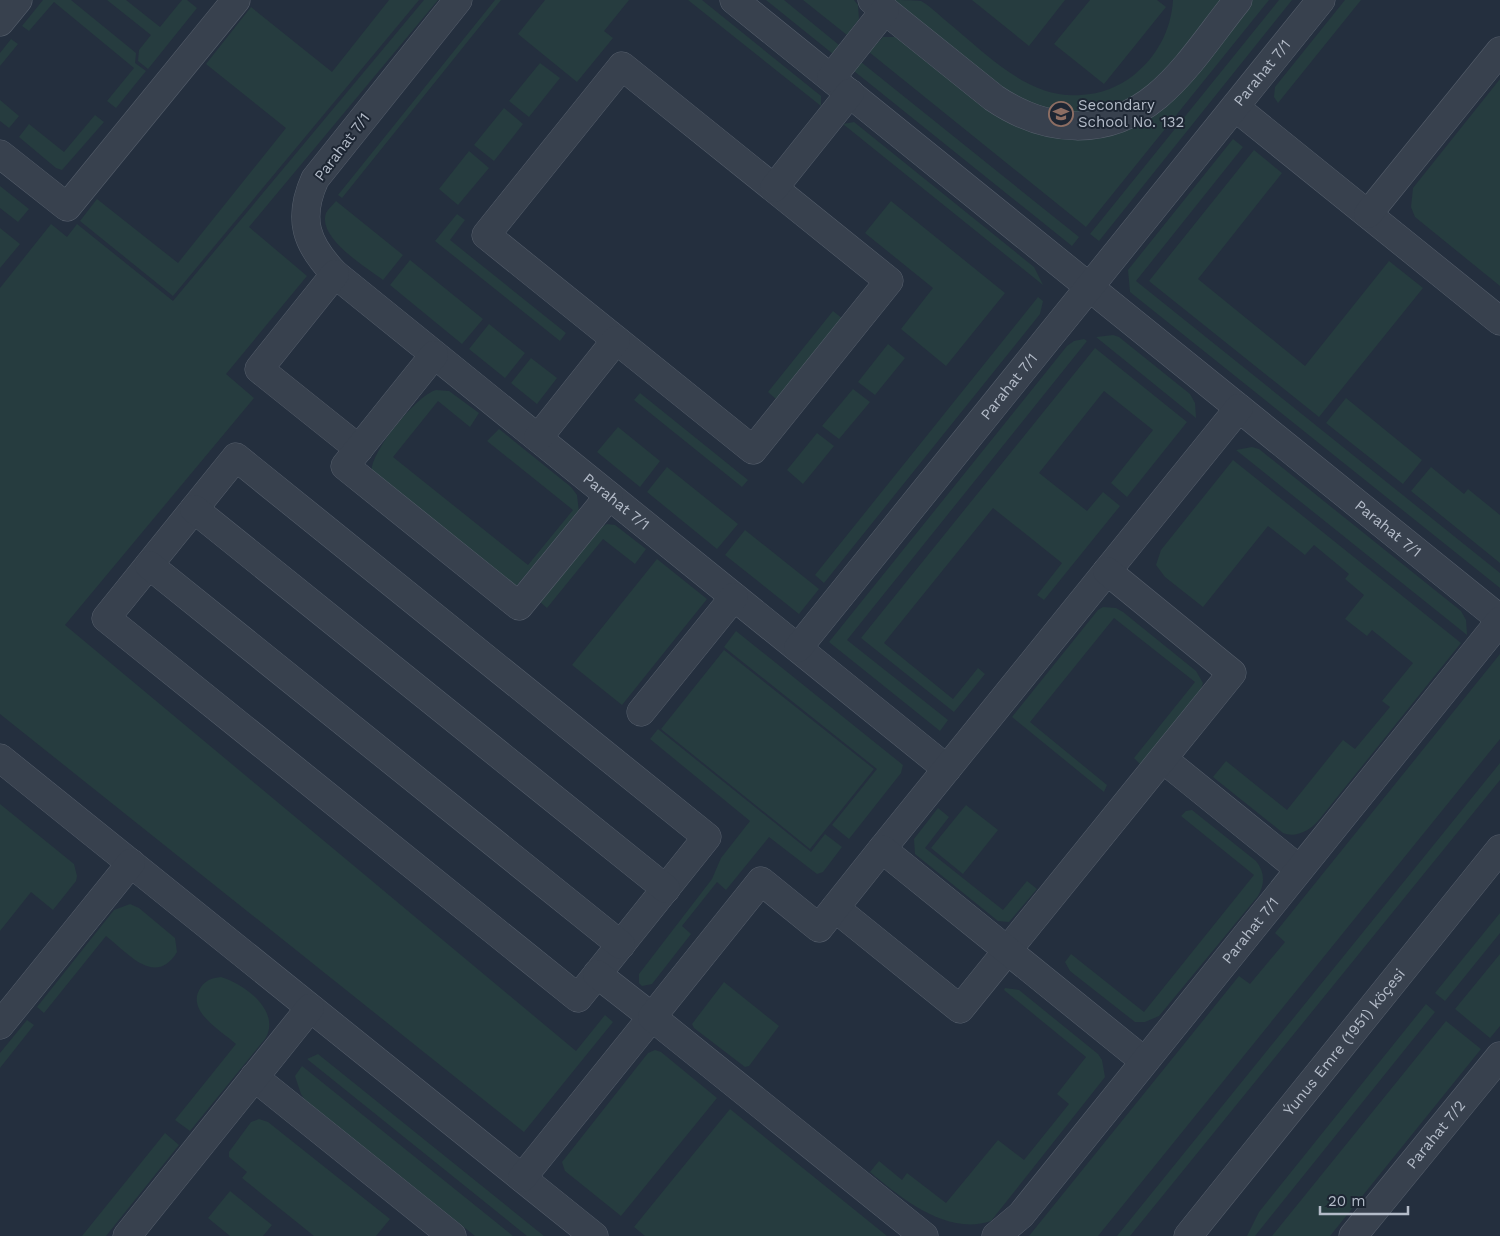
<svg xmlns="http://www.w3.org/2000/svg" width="1500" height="1236" viewBox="0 0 1500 1236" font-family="'Work Sans',sans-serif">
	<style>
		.green { fill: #263c3f }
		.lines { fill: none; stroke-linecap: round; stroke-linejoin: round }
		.minor-casing { stroke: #565f6c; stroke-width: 29 }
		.minor { stroke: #38414e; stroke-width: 28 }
		.labels { text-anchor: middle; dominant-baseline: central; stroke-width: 4; stroke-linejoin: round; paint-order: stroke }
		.street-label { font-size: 15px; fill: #b4bcc9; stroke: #1d2633 }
		.poi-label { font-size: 15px; fill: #b4bcc9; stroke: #1d2633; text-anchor: start }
	</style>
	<rect width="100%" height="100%" fill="#242f3e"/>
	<path class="green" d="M43 0H71L136 53 135 63 146 71 116 108 107 101 134 68 54 2 29 31 22 26Z
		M107 0H126L160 27 182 0H187L197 8 148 69 138 61 139 50 151 35Z
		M389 0H419L173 296 80 221 97 199 178 263 286 128 206 64 251 7 332 72Z
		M424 0H438L249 227 307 276 226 374 254 398 65 625 576 1051 605 1015 613 1022 524 1132 0 714V288L51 224 67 237 77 224 173 301Z
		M495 0H501L342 198 338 195Z
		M545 0H629L604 31 613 38 577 82 518 34Z
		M688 0H702L821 96V106Z
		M766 0H784L839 45 833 54Z
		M803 0H854L858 5 859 19 847 35Z
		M888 0C897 0 914 0 921 1 930 6 938 14 945 20 985 52 1026 99 1081 95 1100 94 1119 87 1134 75 1157 56 1171 31 1173 0H1225L1151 89 1110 111 1064 116 1020 103Z
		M972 0H1065L1029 46Z
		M1090 0H1157L1166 7 1104 84 1054 44Z
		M1253 0H1269L1086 227 869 52 883 37H898L1047 134 1192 76Z
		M1279 0H1292L1099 241 1090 234Z
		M1345 0H1361L1278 103 1274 97 1275 87Z
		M11 39 18 44 0 66V53Z
		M861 62 1079 237 1072 246 854 71Z
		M540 63 560 78 529 117 509 101Z
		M1500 79V286L1415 217 1411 207 1413 188Z
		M0 100 19 116 9 128 0 121Z
		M504 108 523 124 494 161 474 145Z
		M95 115 104 122 62 170 56 168 19 137 29 124 64 152Z
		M854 122 1034 267 1043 285 843 124Z
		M1233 139 1243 147 1136 281 1500 573V588L1130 292 1128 270Z
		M1254 150 1282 173 1198 279 1305 366 1389 261 1423 288 1319 417 1149 281Z
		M469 151 489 168 458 205 439 189Z
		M0 186 29 209 18 222 0 208Z
		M336 201 403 255 383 280C366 267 317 238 326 213 328 209 333 205 336 201Z
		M891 201 1005 293 946 366 901 329 933 288 865 233Z
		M457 214 465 220 450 240 566 333 560 341 435 241Z
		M0 228 20 244 0 268Z
		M410 260 483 319 462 344 390 285Z
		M1038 297 1043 301 1040 314 824 583 815 575Z
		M833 311 843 319 777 400 768 392Z
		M489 324 525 353 505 378 469 349Z
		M1113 335 1119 337 1190 394 1195 403 1196 418 1096 337Z
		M1084 339 1087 341 847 640 948 720 940 731 829 642 1067 346 1074 341Z
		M888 344 905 358 875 395 858 382Z
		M1095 348 1187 422 1127 497 1111 483 1153 430 1104 391 1039 473 1087 511 1103 492 1120 506 1044 600 1037 595 1062 563 993 508 884 643 953 699 978 668 985 674 954 712 861 638Z
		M531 358 557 378 537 404 511 383Z
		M853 389 870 402 839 439 822 426Z
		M436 390 449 391 479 413 470 427 438 401 393 457 528 565 573 510 487 441 499 429 571 487 577 495 579 512 517 585 514 586 372 473C368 454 418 394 436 390Z
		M640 393 748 480 742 487 634 400Z
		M1346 398 1422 460 1403 484 1326 423Z
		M618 427 660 461 640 487 597 452Z
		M817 433 834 446 803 484 787 470Z
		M1252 447 1259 449 1461 611 1466 620 1467 635 1236 450Z
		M1233 460 1461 643 1318 821C1309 831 1296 838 1283 833L1213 777 1226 761 1287 810 1343 740 1355 749 1390 707 1382 701 1413 663 1372 630 1367 636 1345 619 1364 595 1345 579 1349 574 1314 545 1305 555 1268 526 1203 607 1165 577 1156 565 1161 550Z
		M667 467 738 524 717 549 647 492Z
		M1431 467 1464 494 1468 489 1500 515V563L1411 491Z
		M607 524 615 525 646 549 635 564 603 539 547 608 540 602 600 528Z
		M745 530 819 589 799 614 725 555Z
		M657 559 707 599 622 705 572 665Z
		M1103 607 1116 608 1123 612 1196 671 1203 683 1200 692 1141 765 1134 758 1195 682 1114 618 1030 722 1107 785 1104 792 1012 717 1098 610Z
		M736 631 903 765 901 773 849 839 832 825 877 769 724 647Z
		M724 650 874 769 810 849 661 729Z
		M1500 654V739L1098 1236H1029L1239 976 1250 984 1285 942 1275 933Z
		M658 729 811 852 825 834 842 847 823 872 817 874 769 837 726 890 717 882 682 926 691 934 652 984 642 986 639 983V974L712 879 721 858 750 821 650 739Z
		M1500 763V780L1130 1236H1117Z
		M0 804 74 864 77 876 76 881 53 910 31 892 0 931Z
		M966 805 998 830 963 874 931 848Z
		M938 808 949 817 925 848 1003 910 1027 881 1037 889 1009 922 998 921 915 854 914 839Z
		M1192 810 1256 861C1265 872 1265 884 1258 896L1159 1016 1145 1022H1135L1070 971 1065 962 1071 954 1144 1012 1254 875 1181 816 1186 811Z
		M130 904 139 908 175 938 177 952C155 988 127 952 106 936L44 1013 37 1007 114 910Z
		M1500 913V933L1445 1001 1435 993Z
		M1500 954V1026L1490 1038 1455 1009Z
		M221 977C245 984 282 1012 265 1039L190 1131 175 1120 236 1044C222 1031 184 1011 201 987 206 980 212 978 221 977Z
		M724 982 779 1026 749 1066 745 1067 694 1028 692 1024Z
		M1005 988 1019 990 1098 1054 1102 1060 1105 1077 991 1221C947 1236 901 1198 870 1172L879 1161 902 1180 907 1173 946 1203 998 1140 1024 1160 1069 1104 1057 1094 1086 1057 1004 990Z
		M1426 1004 1435 1012 1255 1236H1247L1259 1212Z
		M27 1020 34 1025 0 1068V1053Z
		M1446 1021 1481 1049 1330 1236H1272Z
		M655 1050 661 1052 717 1098 621 1216 565 1171 562 1162 648 1053Z
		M318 1054 544 1236H527L307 1059Z
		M302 1066 513 1236H475L305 1100 301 1094 295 1076Z
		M730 1109 887 1236H645L634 1227Z
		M259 1119 268 1122 390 1219 376 1236H314L242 1178 247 1172 229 1157V1152L251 1122Z
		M165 1133 179 1145 106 1236H82Z
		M230 1191 272 1225 263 1236H230L208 1218Z"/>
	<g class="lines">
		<defs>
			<g id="minor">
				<path id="s1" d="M458 0 315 179C297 219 306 244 335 274L947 769"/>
				<path id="s2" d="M734 0 1500 619"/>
				<path d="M872 0 994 98C1046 133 1106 138 1157 96 1188 70 1212 32 1238 0"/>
				<path d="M0 22 18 0"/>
				<path d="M622 66 889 281 753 450 486 235Z"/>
				<path d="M831 78 885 10"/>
				<path d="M1235 107 1500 321"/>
				<path d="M0 154 67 207 236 0"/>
				<path d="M774 188 850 93"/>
				<path d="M1368 214 1500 51"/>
				<path d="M335 274 259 369 359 449"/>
				<path d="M434 355 345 466 519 606 609 496"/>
				<path d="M538 438 616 340"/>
				<path d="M236 457 707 837 578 998 106 618Z"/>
				<path d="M194 509 666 889"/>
				<path d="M149 565 621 945"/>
				<path id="s3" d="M798 648 1321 0"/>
				<path d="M641 712 734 597"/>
				<path d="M0 758 594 1236"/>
				<path d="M1163 759 1299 869"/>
				<path d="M882 849 1239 408"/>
				<path d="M835 908 960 1009 1232 673 1107 571"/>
				<path d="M0 1025 131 863"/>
				<path d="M254 1077 452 1236"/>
				<path d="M522 1178 652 1017 597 974"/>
				<path d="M127 1236 310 1008"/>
				<path d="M924 1236 652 1017 761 881 819 928 882 849 1144 1061"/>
				<path id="s4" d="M996 1236 1021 1215 1500 621"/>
				<path id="s5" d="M1188 1236 1500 849"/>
				<path id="s6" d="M1353 1236 1500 1056"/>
			</g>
		</defs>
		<use href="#minor" class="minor-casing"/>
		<use href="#minor" class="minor"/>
	</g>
	<defs>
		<symbol id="school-ring" viewBox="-11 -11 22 22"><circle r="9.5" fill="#1d2633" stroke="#8d6e63" stroke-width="1.5"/><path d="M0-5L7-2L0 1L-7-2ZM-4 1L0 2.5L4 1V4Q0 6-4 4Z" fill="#8d6e63"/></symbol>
	</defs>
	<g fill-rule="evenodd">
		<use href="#school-ring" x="1047" y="100" width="28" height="28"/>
	</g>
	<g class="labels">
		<g class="street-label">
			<text stroke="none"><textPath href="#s3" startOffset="739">Parahat 7/1</textPath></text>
			<text transform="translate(342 147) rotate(-53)">Parahat 7/1</text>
			<text stroke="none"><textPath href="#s3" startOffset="336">Parahat 7/1</textPath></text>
			<text stroke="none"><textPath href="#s1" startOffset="696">Parahat 7/1</textPath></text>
			<text stroke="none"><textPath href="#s2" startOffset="841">Parahat 7/1</textPath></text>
			<text stroke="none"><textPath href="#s4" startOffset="398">Parahat 7/1</textPath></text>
			<text stroke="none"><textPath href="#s5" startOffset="249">Ýunus Emre (1951) köçesi</textPath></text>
			<text stroke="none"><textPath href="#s6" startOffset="131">Parahat 7/2</textPath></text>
		</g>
		<g class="poi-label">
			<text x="1078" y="105">Secondary<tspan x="1078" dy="17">School No. 132</tspan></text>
		</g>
	</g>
	<path d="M1320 1206v8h88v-8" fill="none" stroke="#b4bcc9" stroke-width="2.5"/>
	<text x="1328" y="1206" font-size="15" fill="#b4bcc9" stroke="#1d2633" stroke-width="4" paint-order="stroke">20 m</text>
</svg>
